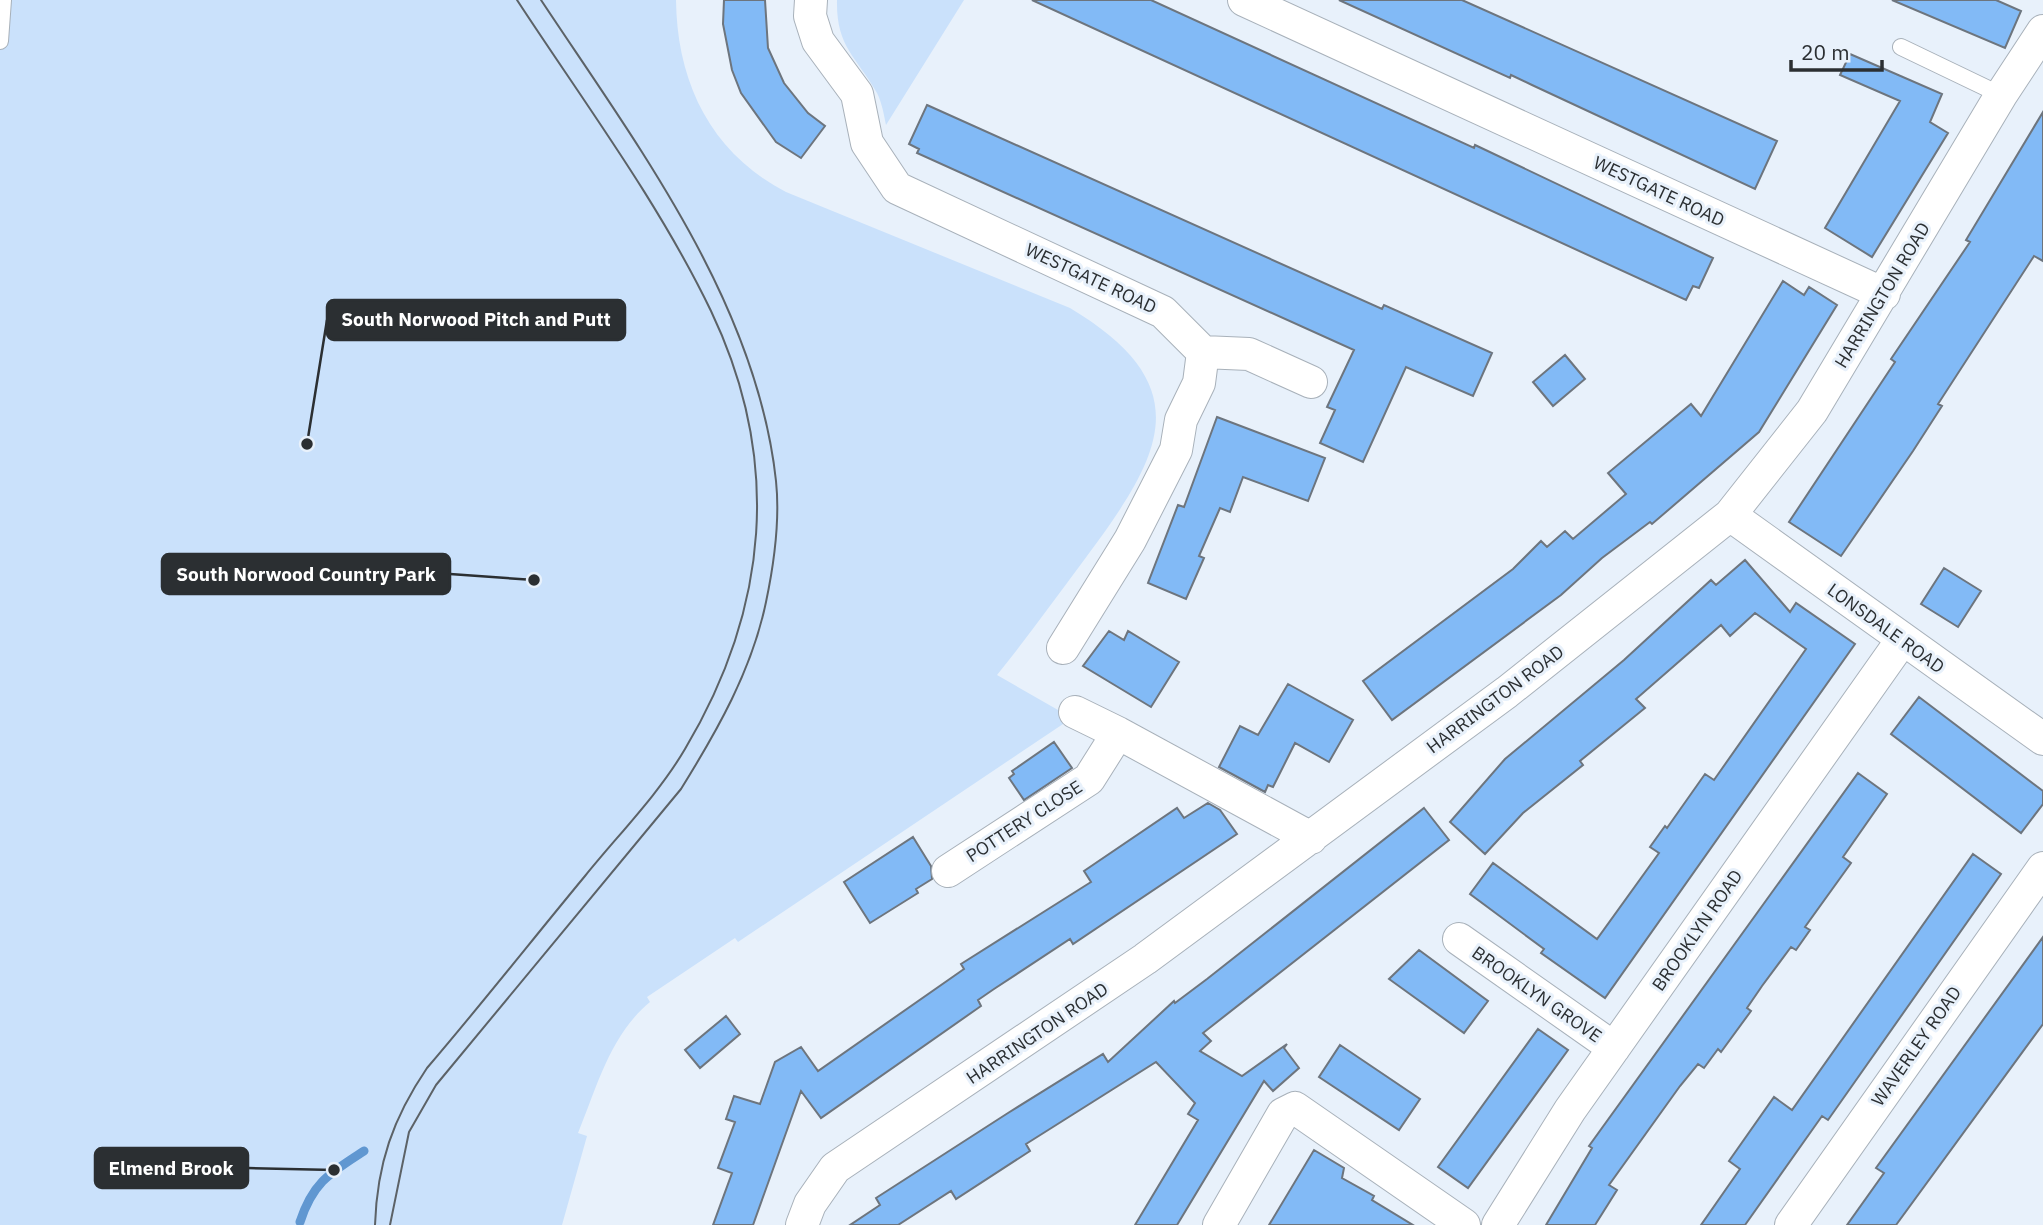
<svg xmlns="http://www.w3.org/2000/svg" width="2043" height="1225" viewBox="0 0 2043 1225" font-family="'IBM Plex Sans',sans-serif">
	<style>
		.green { fill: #cae1fb }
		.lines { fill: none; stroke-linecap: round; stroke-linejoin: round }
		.stream { stroke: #6097d1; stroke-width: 9 }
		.building { fill: #82baf6; stroke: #6d757e; stroke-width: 2 }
		.lane-casing { stroke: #a8b1ba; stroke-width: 18 }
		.street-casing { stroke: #a8b1ba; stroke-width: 34 }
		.lane { stroke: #fff; stroke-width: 16 }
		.street { stroke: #fff; stroke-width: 32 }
		.tram { stroke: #5c6267; stroke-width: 2 }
		.labels { text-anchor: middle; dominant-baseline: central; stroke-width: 6; stroke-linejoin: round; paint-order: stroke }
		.street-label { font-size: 18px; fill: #2b2f32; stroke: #e8f1fb }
		.leader { fill: none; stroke: #2b2f32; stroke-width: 2.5 }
		.callout-dot { fill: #2b2f32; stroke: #e8f1fb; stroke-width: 2.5 }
		.callout { fill: #2b2f32; stroke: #2b2f32; stroke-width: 2.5 }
		.callout-label { font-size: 19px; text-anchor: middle; font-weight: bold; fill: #fff }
	</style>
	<rect width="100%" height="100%" fill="#e8f1fb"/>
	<path class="green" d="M0 0H676C677 83 711 153 786 192L1070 308C1200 386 1163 454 1087 556 1057 596 1028 637 997 675L1072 718 738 942 735 938 647 997 650 1002C610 1035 597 1087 578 1133L587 1136 562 1225H0Z
		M837 0H964L886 125C884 115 882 103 877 93 856 56 836 47 837 0Z"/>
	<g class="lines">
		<path class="stream" d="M300 1222C313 1182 330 1173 364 1151"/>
	</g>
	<path class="building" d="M724 0H765L768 48 784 83 808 113 825 126 801 158 776 142 741 93 732 70 723 24Z
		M1032 0H1151L1474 148 1475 145 1713 258 1699 288 1693 286 1686 300Z
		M1339 0H1462L1777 141 1755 189 1532 85 1511 75 1510 78Z
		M1892 0H1996L2021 11 2005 48Z
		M1850 54 1942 94 1930 122 1948 133 1872 257 1825 228 1900 101 1840 75Z
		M927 105 1382 309 1384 305 1492 353 1473 396 1406 367 1363 462 1320 443 1335 410 1327 407 1354 350 917 153 919 149 909 144Z
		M2043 112V261L2034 256 1938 404 1942 406 1913 451 1841 556 1789 522 1895 362 1891 359 1970 242 1966 240Z
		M1783 281 1804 295 1809 287 1837 305 1759 432 1652 524 1650 522 1602 558 1561 595 1392 720 1363 681 1513 569 1541 541 1547 547 1565 531 1573 539 1626 494 1608 473 1691 404 1701 416Z
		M1565 355 1585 379 1553 406 1533 382Z
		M1217 417 1325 458 1308 501 1243 477 1230 512 1220 508 1199 556 1204 558 1186 599 1148 583 1178 505 1184 507Z
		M1745 560 1790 612 1796 603 1855 644 1605 998 1541 953 1544 949 1470 894 1493 863 1597 939 1659 853 1650 847 1665 826 1667 828 1705 774 1714 780 1806 649 1755 613 1730 636 1721 625 1636 699 1645 708 1580 761 1583 765 1523 813 1485 854 1450 822 1505 759 1624 660 1711 580 1716 585Z
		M1944 568 1981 591 1958 627 1921 604Z
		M1109 631 1124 640 1128 631 1179 662 1151 707 1083 666Z
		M1288 684 1353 720 1329 762 1295 743 1273 787 1268 785 1265 792 1219 767 1240 726 1258 735Z
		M1919 697 2043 791V804L2021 833 1891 734Z
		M1054 742 1072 768 1024 800 1009 778 1014 774 1012 771Z
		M1858 773 1887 794 1843 857 1851 863 1805 927 1810 930 1796 950 1791 947 1762 986 1747 1008 1751 1011 1721 1052 1718 1049 1704 1068 1698 1064 1680 1086 1609 1185 1617 1190 1595 1225H1546L1592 1148 1589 1146Z
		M1208 803 1220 810 1237 834 1073 944 1070 939 994 989 978 1000 981 1006 821 1118 801 1091 753 1225H713L732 1173 718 1168 735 1122 726 1119 734 1096 760 1104 775 1062 801 1047 818 1071 964 969 961 964 1091 882 1084 871 1177 808 1184 818Z
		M1424 808 1449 840 1203 1033 1211 1041 1200 1051 1242 1076 1287 1044 1284 1048 1299 1068 1273 1091 1264 1081 1177 1225H1135L1198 1120 1188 1114 1195 1103 1156 1062 1026 1144 1030 1151 956 1199 951 1191 898 1225H850L880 1205 876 1198 1008 1113 1103 1054 1108 1062 1174 1001 1175 1003 1207 979Z
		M913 837 931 866 932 879 916 889 918 893 870 923 844 882Z
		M1973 854 2001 874 1828 1120 1822 1116 1745 1225H1701L1740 1169 1729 1161 1774 1097 1792 1110Z
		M2043 937V1024L1896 1225H1847L1884 1173 1876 1168Z
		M1419 950 1488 1001 1464 1033 1389 979Z
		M726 1016 740 1034 700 1068 685 1050Z
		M1538 1029 1568 1050 1468 1188 1438 1167Z
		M1340 1045 1420 1099 1399 1130 1319 1077Z
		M1314 1150 1344 1168 1342 1178 1374 1196 1372 1200 1413 1225H1269Z"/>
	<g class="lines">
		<defs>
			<path id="lane" d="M0 41 3 0
				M1901 47 2001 95"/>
			<path id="street" d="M811 0 810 16 818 41 857 94 867 143 897 188 1163 312 1203 352 1199 383 1181 420 1176 450 1130 540 1063 648
				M1244 0 1884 294
				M1203 352 1249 354 1311 382
				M1730 515 2043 739
				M1075 712 1118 733
				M948 871 1089 779 1118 733 1311 838
				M1459 939 1614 1048
				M802 1225 810 1204 835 1168 1145 959 1507 692 1730 515 1812 411 2001 95 2043 31
				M1219 1225 1283 1114 1295 1108 1464 1225
				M1498 1225 1570 1110 1902 640
				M1791 1225 2043 868"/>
		</defs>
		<use href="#lane" class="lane-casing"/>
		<use href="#street" class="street-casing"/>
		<use href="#lane" class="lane"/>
		<use href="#street" class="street"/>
		<path class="tram" d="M375 1225C377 1164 393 1118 427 1068 481 1005 532 940 585 876 618 835 658 795 685 749 769 608 782 460 711 311 658 201 583 101 517 0
			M390 1225 409 1132 436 1085 681 789C717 731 752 670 766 602 774 564 780 519 776 481 757 303 637 145 541 0"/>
	</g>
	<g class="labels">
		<g class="street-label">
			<text transform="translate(1659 191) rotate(25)">WESTGATE ROAD</text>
			<text transform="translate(1091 278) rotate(25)">WESTGATE ROAD</text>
			<text transform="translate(1882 295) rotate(-59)">HARRINGTON ROAD</text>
			<text transform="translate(1886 628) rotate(36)">LONSDALE ROAD</text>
			<text transform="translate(1495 699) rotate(-37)">HARRINGTON ROAD</text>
			<text transform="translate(1024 821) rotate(-33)">POTTERY CLOSE</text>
			<text transform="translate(1697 930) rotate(-55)">BROOKLYN ROAD</text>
			<text transform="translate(1537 994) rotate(35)">BROOKLYN GROVE</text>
			<text transform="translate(1037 1033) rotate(-34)">HARRINGTON ROAD</text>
			<text transform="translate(1916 1046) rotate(-55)">WAVERLEY ROAD</text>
		</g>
	</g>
	<path class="leader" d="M307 444L327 320M534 580L450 574M334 1170L248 1168"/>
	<g class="callout-dot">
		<circle cx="307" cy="444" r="7"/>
		<circle cx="534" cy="580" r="7"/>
		<circle cx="334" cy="1170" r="7"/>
	</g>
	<g class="callout">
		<rect x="327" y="300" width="298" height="40" rx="7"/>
		<rect x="162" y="554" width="288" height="40" rx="7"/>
		<rect x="95" y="1148" width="153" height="40" rx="7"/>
	</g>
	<g class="callout-label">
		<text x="476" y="326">South Norwood Pitch and Putt</text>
		<text x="306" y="581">South Norwood Country Park</text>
		<text x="171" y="1175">Elmend Brook</text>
	</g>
	<path d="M1791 60v10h91v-10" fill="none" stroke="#2b2f32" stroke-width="3.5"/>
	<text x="1801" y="60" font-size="21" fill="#2b2f32" stroke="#e8f1fb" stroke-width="5" paint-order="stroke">20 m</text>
</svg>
